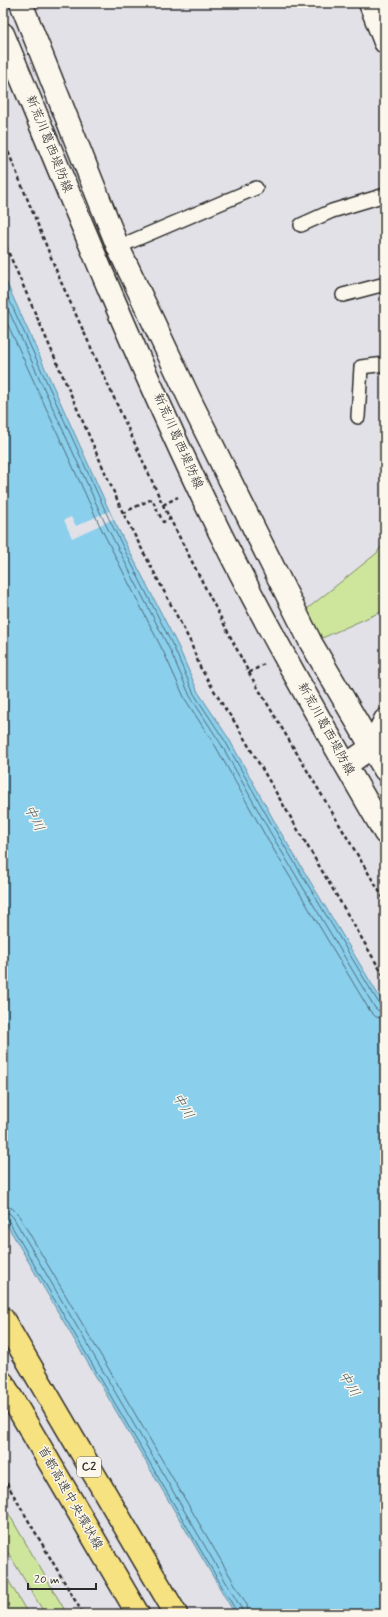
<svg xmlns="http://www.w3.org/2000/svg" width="388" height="1617" viewBox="0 0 388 1617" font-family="Mynerve,'Klee One',sans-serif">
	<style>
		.green { fill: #cee69c; stroke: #7c8864 }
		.water { fill: #8acfec; stroke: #648d9f }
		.pier { fill: #e2e1e8 }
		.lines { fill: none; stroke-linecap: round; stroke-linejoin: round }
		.shore { stroke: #516d78; stroke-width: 1 }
		.service-casing { stroke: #2b2b2b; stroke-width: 16 }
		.minor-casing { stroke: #2b2b2b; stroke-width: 25 }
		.secondary-casing { stroke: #2b2b2b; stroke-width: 25 }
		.motorway-casing { stroke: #2b2b2b; stroke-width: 25 }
		.path { stroke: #2b2b2b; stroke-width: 2.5; stroke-dasharray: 4 3; stroke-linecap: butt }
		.service { stroke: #fbf7ec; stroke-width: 13 }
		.minor { stroke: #fbf7ec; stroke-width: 22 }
		.secondary { stroke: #fbf7ec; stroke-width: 22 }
		.motorway { stroke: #f7e281; stroke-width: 22 }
		.labels { text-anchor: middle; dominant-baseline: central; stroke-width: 3; stroke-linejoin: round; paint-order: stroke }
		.shield { fill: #fbf7ec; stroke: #696865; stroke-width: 1 }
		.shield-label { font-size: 12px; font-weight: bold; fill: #2b2b2b }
		.street-label { font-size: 13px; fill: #2b2b2b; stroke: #fbf7ec }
		.water-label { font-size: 14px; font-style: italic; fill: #485c65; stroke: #fbf7ec }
	</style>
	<rect width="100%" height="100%" fill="#e2e1e8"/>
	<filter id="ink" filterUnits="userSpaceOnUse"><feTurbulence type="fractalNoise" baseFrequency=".025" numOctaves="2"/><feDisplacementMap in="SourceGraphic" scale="8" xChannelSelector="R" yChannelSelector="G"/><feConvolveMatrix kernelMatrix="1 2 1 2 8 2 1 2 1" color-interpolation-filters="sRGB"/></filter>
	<g filter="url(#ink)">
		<path class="green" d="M385 540V610L311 643 297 617 377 553Z
			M3 1504 67 1614H45L3 1544Z
			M3 1571 28 1614H3Z"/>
		<path class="water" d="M3 275 113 519 178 646 198 692 229 739 278 828 385 1006V1614H235L3 1218Z"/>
		<path class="pier" d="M109 511 113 519 72 538 64 520 71 517 76 526Z"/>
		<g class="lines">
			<path class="shore" d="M3 286 110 521 174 648 194 694 225 741 275 830 380 1005 385 1008
				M3 298 105 523 170 650 190 696 221 744 270 832 375 1008 379 1011 385 1013
				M3 314 100 526 164 653 185 699 216 747 265 835 370 1011 376 1017 385 1019
				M3 1206 12 1208 18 1214 247 1605 249 1614
				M3 1212 9 1213 13 1217 241 1608 243 1614
				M3 1217 8 1220 238 1614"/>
			<defs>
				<path id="service" d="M301 225 332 211 385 195
					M118 247 256 188
					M343 295 385 284
					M358 417 361 367 385 364"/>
				<path id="minor" d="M21 3 118 247 191 402 311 643 385 770
					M370 3 385 42
					M346 765 372 747 385 720"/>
				<path id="secondary" d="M3 34C67 189 130 345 202 496 257 611 321 723 385 833"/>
				<path id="motorway" d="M3 1319 176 1614
					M3 1383 138 1614"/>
			</defs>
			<use href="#service" class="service-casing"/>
			<use href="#minor" class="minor-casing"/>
			<use href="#secondary" class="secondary-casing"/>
			<use href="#motorway" class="motorway-casing"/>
			<path class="path" d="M3 139 61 282 163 505 249 673 385 901
				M3 240 123 513 190 641 200 667 224 707 234 721 385 978
				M163 505 178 497
				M123 513 152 499 163 522 170 519
				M249 673 264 664
				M3 1477 83 1614"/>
			<use href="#service" class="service"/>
			<use href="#minor" class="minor"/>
			<use href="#secondary" class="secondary"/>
			<use href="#motorway" class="motorway"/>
		</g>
	</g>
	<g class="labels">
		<rect class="shield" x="77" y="1457" width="24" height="20" rx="3"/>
		<g class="shield-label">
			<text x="89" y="1467">C2</text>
		</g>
		<g class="street-label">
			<text transform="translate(49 144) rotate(68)">新荒川葛西堤防線</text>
			<text transform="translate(178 441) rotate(66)">新荒川葛西堤防線</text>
			<text transform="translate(326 729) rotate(61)">新荒川葛西堤防線</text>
			<text transform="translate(70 1498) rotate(60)">首都高速中央環状線</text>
		</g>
		<g class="water-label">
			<text transform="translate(34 818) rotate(64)">中川</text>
			<text transform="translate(183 1106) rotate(59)">中川</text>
			<text transform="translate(349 1384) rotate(59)">中川</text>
		</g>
	</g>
	<rect width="388" height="1617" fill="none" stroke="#fbf7ec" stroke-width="16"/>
	<rect x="8" y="8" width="372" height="1601" fill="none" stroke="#2b2b2b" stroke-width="1.5" filter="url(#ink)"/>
	<path d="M28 1583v6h68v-6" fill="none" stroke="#2b2b2b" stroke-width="2"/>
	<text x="34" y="1583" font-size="12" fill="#2b2b2b" stroke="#fbf7ec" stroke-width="3" paint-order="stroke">20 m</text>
</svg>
